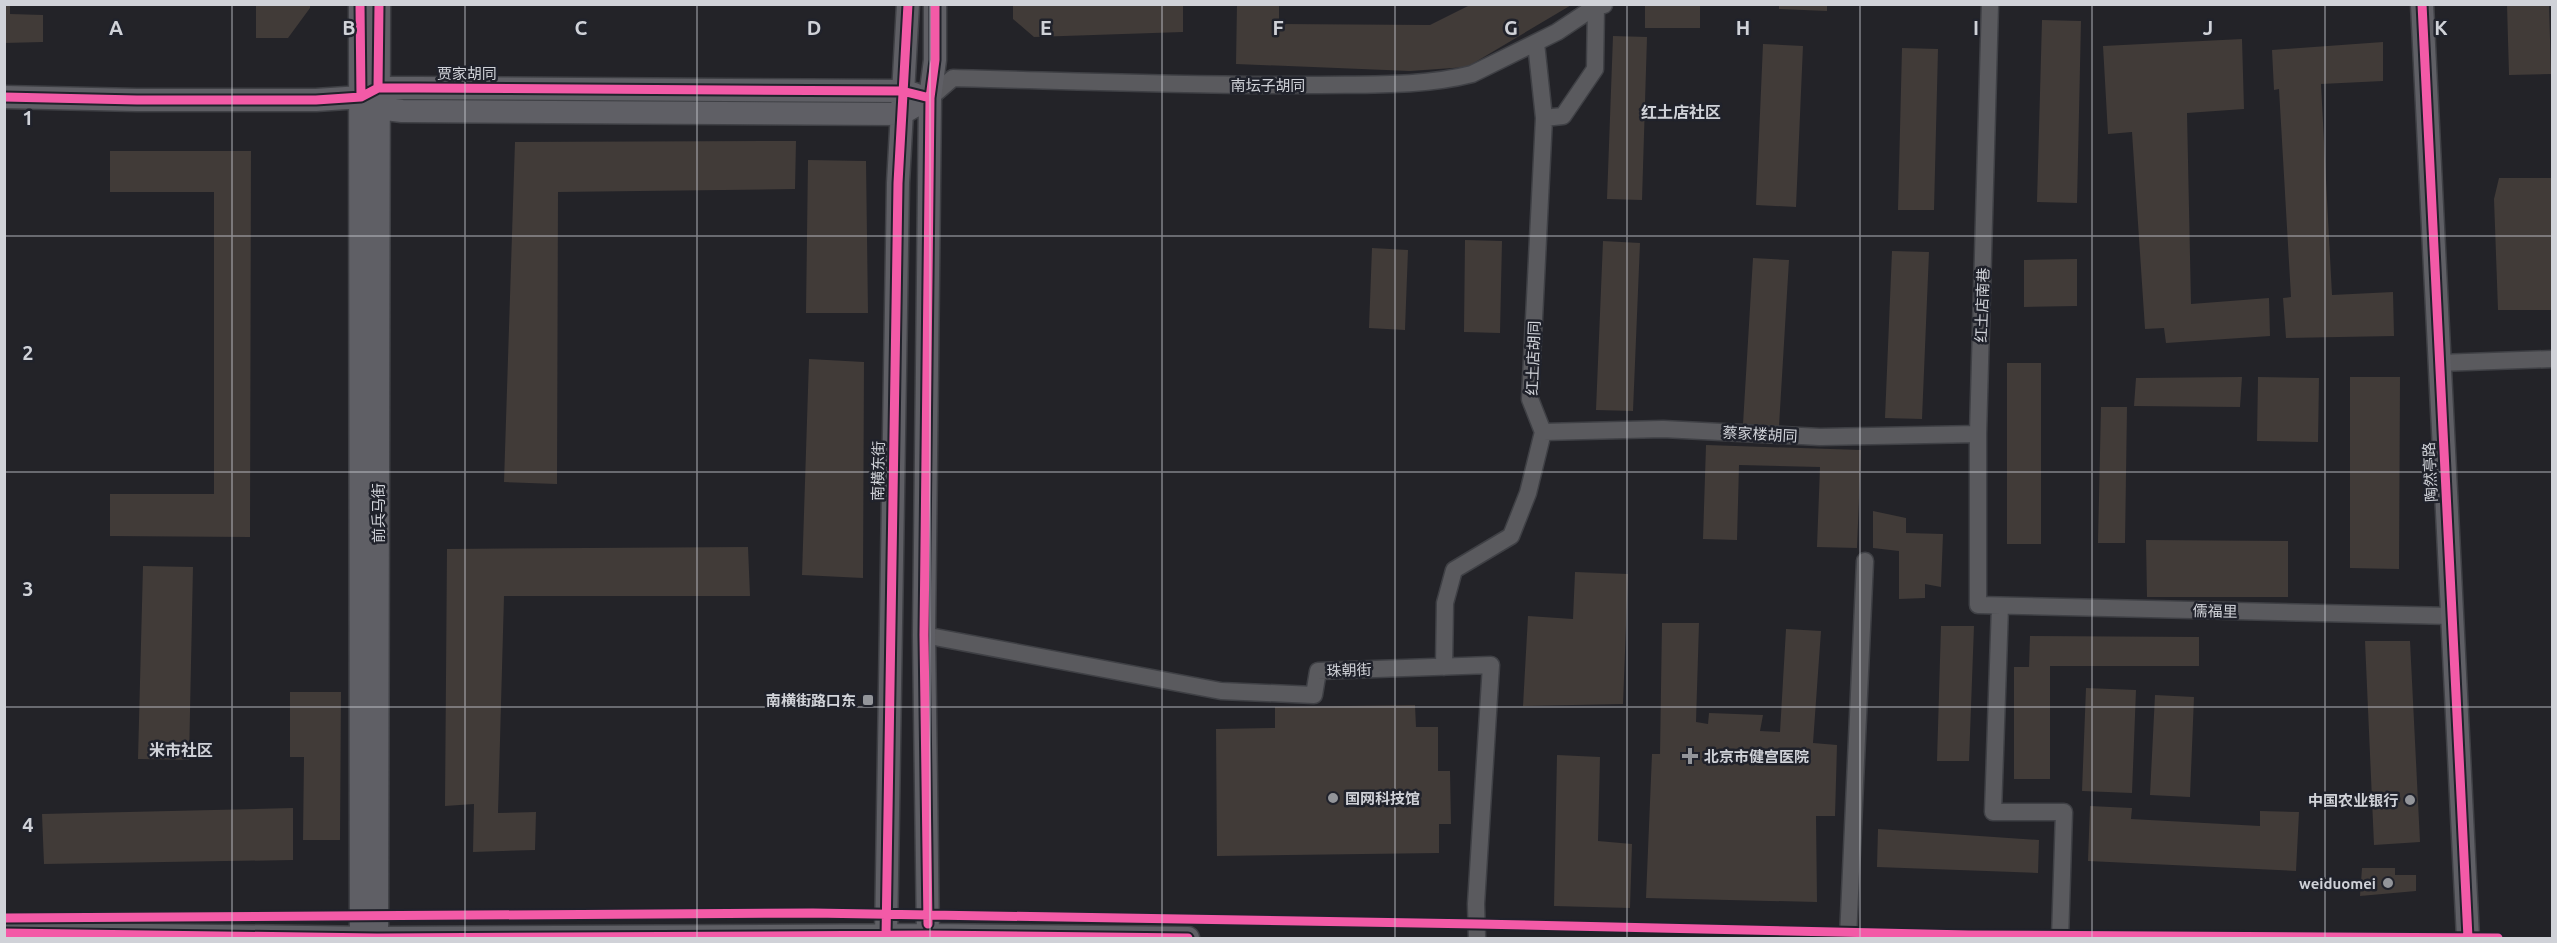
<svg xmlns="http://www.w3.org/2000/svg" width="2557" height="943" viewBox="0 0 2557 943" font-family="Ubuntu,'Noto Sans SC',sans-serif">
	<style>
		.building { fill: #413b38 }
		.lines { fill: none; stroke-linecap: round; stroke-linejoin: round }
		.street-casing { stroke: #3f4045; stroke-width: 19 }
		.secondary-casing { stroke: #3f4045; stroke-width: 25 }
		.street { stroke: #5a5a5e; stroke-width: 16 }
		.secondary { stroke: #5f5f65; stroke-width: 22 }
		.cycleway-casing { stroke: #20222b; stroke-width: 13 }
		.cycleway { stroke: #f35aa7; stroke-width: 9 }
		.grid { fill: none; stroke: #d0d2d8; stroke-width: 1.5; stroke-opacity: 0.55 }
		.poi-dot { fill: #93959a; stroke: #20222b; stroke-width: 2 }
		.labels { text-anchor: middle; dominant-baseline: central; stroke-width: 5; stroke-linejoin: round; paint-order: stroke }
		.street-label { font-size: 15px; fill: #d0d2d8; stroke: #20222b }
		.poi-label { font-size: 15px; font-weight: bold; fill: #d0d2d8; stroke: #20222b; text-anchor: end }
		.neighbourhood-label { font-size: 16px; font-weight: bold; fill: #d0d2d8; stroke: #20222b }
		.grid-label { font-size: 20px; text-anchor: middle; font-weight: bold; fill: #d0d2d8; stroke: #20222b; stroke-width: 5; stroke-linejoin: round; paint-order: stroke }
	</style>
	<rect width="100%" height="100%" fill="#232328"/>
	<path class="building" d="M4 4H10V14L43 15V42L4 43Z
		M256 4H310V8L288 38H256Z
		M1013 4H1183V32L1034 37 1013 19Z
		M1237 4H1279V24L1430 25 1472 4H1573L1467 67 1410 71 1236 64Z
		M1645 4 1700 5V28H1645Z
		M1779 4H1827V11L1779 9Z
		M2507 4H2549L2551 74 2509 75Z
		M2042 20 2081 21 2077 203 2037 202Z
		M1613 36 1647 37 1642 200 1607 199Z
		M2242 39 2244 109 2187 113 2191 304 2269 298 2270 336 2166 343 2164 328 2145 329 2132 132 2108 134 2103 46Z
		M2383 42V81L2321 84 2332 295 2393 292 2394 336 2286 338 2283 298 2291 297 2279 89 2274 90 2272 50Z
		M1763 44 1803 46 1796 207 1756 205Z
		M1902 48 1938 49 1934 210H1898Z
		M796 141 795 189 558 192 557 484 504 482 515 142Z
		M110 151H251L250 537 110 536V494H214V192H110Z
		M808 160 866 161 868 313H806Z
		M2499 178H2552V310H2498L2494 199Z
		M1465 240 1502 241 1500 333 1464 332Z
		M1603 241 1640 243 1633 411 1596 410Z
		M1372 248 1408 250 1405 330 1369 328Z
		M1892 251 1929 252 1922 419 1885 418Z
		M1753 258 1789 260 1779 426 1743 424Z
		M2077 259V306L2024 307V260Z
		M809 359 864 362 863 578 802 575Z
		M2007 363H2041V544H2007Z
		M2242 377 2240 407 2134 406 2136 378Z
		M2258 377 2319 378 2318 442 2257 441Z
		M2350 377H2400L2399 569 2350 568Z
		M2101 407H2127L2125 543H2098Z
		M1706 445 1861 450 1857 548 1817 547 1820 467 1739 465 1737 540 1703 539Z
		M1873 511 1906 518V533L1943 534 1941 587 1925 584V598L1899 599V551L1873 548Z
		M2146 540 2288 541V597H2147Z
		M748 547 750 596H504L498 813 536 812 535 850 473 852 474 804 445 806 447 549Z
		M143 566 193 567 189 760 138 759Z
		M1575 572 1628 574 1623 704 1523 706 1528 616 1573 619Z
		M1662 623H1699L1696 722 1708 724 1709 713 1763 715 1760 731 1780 732 1786 629 1821 631 1813 743 1837 745 1835 816H1816L1817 902 1646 898 1652 754H1660Z
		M1941 626H1974L1969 761H1937Z
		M2030 636 2199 637V666H2050V779H2014V667H2029Z
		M2365 641H2410L2420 842 2374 845Z
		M2086 688 2136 690 2132 793 2082 791Z
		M290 692H341L340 840H303L304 757H290Z
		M2155 695 2194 697 2190 797 2150 795Z
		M1415 705 1416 727H1438V771H1450L1451 824H1439V853L1217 856 1216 729 1275 728V707Z
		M1557 755 1600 757 1598 841 1632 844 1630 908 1554 906Z
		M2090 806 2132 808 2131 819 2260 826V811L2299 812 2296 871 2088 861Z
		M293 808V860L44 864 42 814Z
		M1878 829 2039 840 2038 873 1877 867Z
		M2362 868H2395V875H2416V891L2360 896Z"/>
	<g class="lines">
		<defs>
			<path id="street" d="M1990 4 1978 434V605L2452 616
				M930 98 953 78C1073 81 1193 86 1313 85 1366 84 1422 87 1472 74L1557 32 1596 6
				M1544 118 1563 116 1595 69 1596 6 1604 5
				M2439 363 2552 359
				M1543 432 1663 429 1820 437 1978 434
				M2000 606 1993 812H2064L2060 938
				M924 635 1221 691 1314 695 1318 671 1491 665 1476 904 1477 938
				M1444 667 1445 603 1454 570 1511 536 1528 493 1543 432 1530 399 1544 118 1536 43
				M1848 938 1865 561"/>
			<path id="secondary" d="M360 4 361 938
				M2422 4 2468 938
				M4 97 137 100H316L361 97 378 88H417L902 91 914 94
				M365 100 378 108 402 111 901 114 913 107
				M4 933 377 938 928 935 1188 938
				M377 938 379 4
				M886 938 898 183 908 4
				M928 938 924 635 930 98 935 60V4"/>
		</defs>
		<use href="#street" class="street-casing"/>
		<use href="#secondary" class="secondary-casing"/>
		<use href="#street" class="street"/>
		<use href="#secondary" class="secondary"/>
		<defs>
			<path id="cycleway" d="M360 4 361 97
				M2422 4 2468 938
				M378 88 379 4
				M4 97 137 100H316L361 97 378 88H417L902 91 930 98
				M4 918 813 913 1477 924 1969 935 2498 938
				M928 924 924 635 930 98 935 60V4
				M4 933 377 938 928 935 1188 938
				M886 938 898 183 908 4"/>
		</defs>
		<use href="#cycleway" class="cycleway-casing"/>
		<use href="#cycleway" class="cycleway"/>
	</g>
	<path class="grid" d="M232 4V938M465 4V938M697 4V938M930 4V938M1162 4V938M1395 4V938M1627 4V938M1860 4V938M2092 4V938M2325 4V938M4 236H2552M4 472H2552M4 707H2552"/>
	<g class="poi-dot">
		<rect x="862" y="694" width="12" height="12" rx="3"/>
		<path d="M1687 747h6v6h6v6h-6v6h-6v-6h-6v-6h6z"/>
		<circle cx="1333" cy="798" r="6"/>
		<circle cx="2410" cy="800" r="6"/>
		<circle cx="2388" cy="883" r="6"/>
	</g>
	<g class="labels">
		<g class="street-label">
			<text x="467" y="73">贾家胡同</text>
			<text x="1268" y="85">南坛子胡同</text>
			<text transform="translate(1982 305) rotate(-88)">红土店南巷</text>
			<text transform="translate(1533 358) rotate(-88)">红土店胡同</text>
			<text transform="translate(1760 434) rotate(3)">蔡家楼胡同</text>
			<text transform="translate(878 471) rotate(-89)">南横东街</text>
			<text transform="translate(2430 472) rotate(-93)">陶然亭路</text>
			<text transform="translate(378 513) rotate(-90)">前兵马街</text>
			<text transform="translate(2215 611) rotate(1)">儒福里</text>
			<text transform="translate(1349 670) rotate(-2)">珠朝街</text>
		</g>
		<g class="poi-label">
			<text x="856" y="700">南横街路口东</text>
			<text x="1704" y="756" text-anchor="start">北京市健宫医院</text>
			<text x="1345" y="798" text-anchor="start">国网科技馆</text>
			<text x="2398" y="800">中国农业银行</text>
			<text x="2376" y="883">weiduomei</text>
		</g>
		<g class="neighbourhood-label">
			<text x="1681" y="112">红土店社区</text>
			<text x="181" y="750">米市社区</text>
		</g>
	</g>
	<g class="grid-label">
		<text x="116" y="35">A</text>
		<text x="349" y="35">B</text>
		<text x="581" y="35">C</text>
		<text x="814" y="35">D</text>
		<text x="1046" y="35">E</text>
		<text x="1278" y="35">F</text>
		<text x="1511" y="35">G</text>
		<text x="1743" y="35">H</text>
		<text x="1976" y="35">I</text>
		<text x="2208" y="35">J</text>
		<text x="2441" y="35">K</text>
		<text x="28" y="125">1</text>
		<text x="28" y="360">2</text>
		<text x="28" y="596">3</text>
		<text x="28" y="832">4</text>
	</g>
	<rect width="2557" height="943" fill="none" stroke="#d0d2d8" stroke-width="12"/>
</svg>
